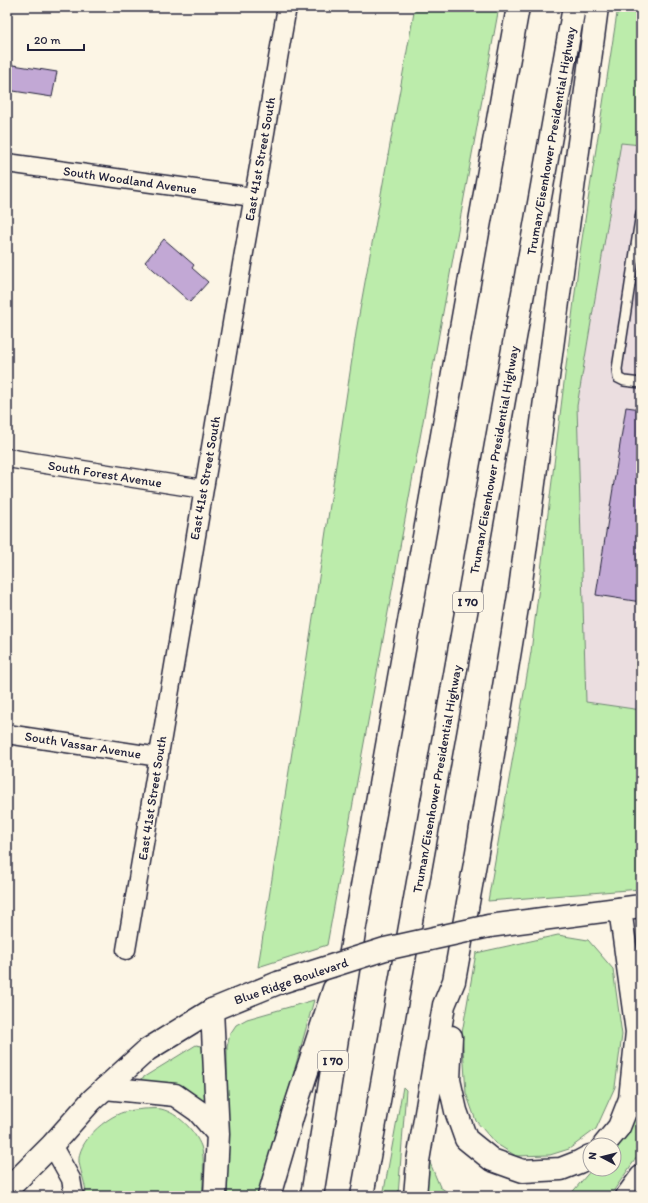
<svg xmlns="http://www.w3.org/2000/svg" width="648" height="1203" viewBox="0 0 648 1203" font-family="Itim,sans-serif">
	<style>
		.built { fill: #ebdee0 }
		.green { fill: #bcecab; stroke: #6f8773 }
		.building { fill: #c2a8d5; stroke: #22223b }
		.lines { fill: none; stroke-linecap: round; stroke-linejoin: round }
		.lane-casing { stroke: #22223b; stroke-width: 12 }
		.street-casing { stroke: #22223b; stroke-width: 21 }
		.secondary-casing { stroke: #22223b; stroke-width: 25 }
		.primary-casing { stroke: #22223b; stroke-width: 25 }
		.highway-casing { stroke: #22223b; stroke-width: 25 }
		.lane { stroke: #fcf5e5; stroke-width: 9 }
		.street { stroke: #fcf5e5; stroke-width: 18 }
		.secondary { stroke: #fcf5e5; stroke-width: 22 }
		.primary { stroke: #fcf5e5; stroke-width: 22 }
		.highway { stroke: #fcf5e5; stroke-width: 22 }
		.secondary-bridge-casing { stroke: #22223b; stroke-width: 25; stroke-linecap: butt }
		.secondary-bridge { stroke: #fcf5e5; stroke-width: 22 }
		.labels { text-anchor: middle; dominant-baseline: central; stroke-width: 4; stroke-linejoin: round; paint-order: stroke }
		.shield { fill: #fcf5e5; stroke: #63616e; stroke-width: 1 }
		.shield-label { font-size: 12px; font-weight: bold; fill: #22223b }
		.street-label { font-size: 13px; fill: #22223b; stroke: #fcf5e5 }
	</style>
	<rect width="100%" height="100%" fill="#fcf5e5"/>
	<filter id="ink" filterUnits="userSpaceOnUse"><feTurbulence type="fractalNoise" baseFrequency=".025" numOctaves="2"/><feDisplacementMap in="SourceGraphic" scale="8" xChannelSelector="R" yChannelSelector="G"/><feConvolveMatrix kernelMatrix="1 2 1 2 8 2 1 2 1" color-interpolation-filters="sRGB"/></filter>
	<g filter="url(#ink)">
		<path class="built" d="M621 143 641 145V710L586 702 577 406Z"/>
		<path class="green" d="M415 7H499L327 945 258 967 307 657 357 326Z
			M618 7H641V145L621 143 577 406 586 702 641 710V889L488 901 531 652 580 252Z
			M558 935 588 940 613 969 622 1035 615 1087 596 1129 569 1149 550 1155 516 1156 495 1143 476 1121 466 1093 462 1033 476 953Z
			M314 1000 259 1196H227V1047L230 1034 236 1025 247 1019Z
			M641 1029V1151L610 1196H569L592 1169H614V1145Z
			M196 1045 201 1046 205 1050V1109L157 1083 139 1080Z
			M403 1087 406 1090 398 1196H383Z
			M143 1109C148 1109 156 1108 161 1109 178 1113 195 1131 201 1146 205 1156 203 1185 202 1196H86C86 1184 81 1174 79 1162 77 1142 106 1117 124 1112 130 1110 137 1110 143 1109Z
			M428 1158 440 1187 453 1196H426Z"/>
		<path class="building" d="M7 64 57 72 52 97 7 90Z
			M164 239 194 265 192 268 208 282 190 302 145 262Z
			M626 407 641 409V602L596 595Z"/>
		<g class="lines">
			<defs>
				<path id="lane" d="M641 213 617 369 618 378 624 381 641 383"/>
				<path id="street" d="M7 163 253 197
					M7 458 203 489
					M7 734 159 757
					M126 950C179 636 231 321 287 7
					M52 1145 71 1179 74 1196"/>
				<path id="secondary" d="M489 926 641 906
					M7 1190 52 1145 92 1100 147 1050 212 1010 278 983"/>
				<path id="primary" d="M627 1196 641 1177"/>
				<path id="highway" d="M212 1010 218 1134 215 1196
					M451 1037 449 1080 456 1111 466 1139 492 1160 523 1171 561 1169 579 1162 590 1156
					M105 1088 175 1095 198 1111 218 1134
					M604 1145 619 1127 630 1099 637 1032 620 909
					M269 1196 293 1114 334 989
					M312 1196 355 926 518 7
					M362 1196 574 7
					M415 1196 418 1161 444 1005 454 981 477 852 520 589 597 7"/>
			</defs>
			<use href="#lane" class="lane-casing"/>
			<use href="#street" class="street-casing"/>
			<use href="#secondary" class="secondary-casing"/>
			<use href="#primary" class="primary-casing"/>
			<use href="#highway" class="highway-casing"/>
			<use href="#lane" class="lane"/>
			<use href="#street" class="street"/>
			<use href="#secondary" class="secondary"/>
			<use href="#primary" class="primary"/>
			<use href="#highway" class="highway"/>
			<defs>
				<path id="secondary-bridge" d="M278 983 385 949 489 926"/>
			</defs>
			<use href="#secondary-bridge" class="secondary-bridge-casing"/>
			<use href="#secondary-bridge" class="secondary-bridge"/>
		</g>
	</g>
	<g class="labels">
		<g class="shield">
			<rect x="453" y="592" width="30" height="20" rx="3"/>
			<rect x="318" y="1051" width="30" height="20" rx="3"/>
		</g>
		<g class="shield-label">
			<text x="468" y="602">I 70</text>
			<text x="333" y="1061">I 70</text>
		</g>
		<g class="street-label">
			<text transform="translate(551 141) rotate(-80)">Truman/Eisenhower Presidential Highway</text>
			<text transform="translate(260 159) rotate(-80)">East 41st Street South</text>
			<text transform="translate(130 180) rotate(8)">South Woodland Avenue</text>
			<text transform="translate(494 460) rotate(-80)">Truman/Eisenhower Presidential Highway</text>
			<text transform="translate(105 474) rotate(9)">South Forest Avenue</text>
			<text transform="translate(205 478) rotate(-80)">East 41st Street South</text>
			<text transform="translate(83 745) rotate(9)">South Vassar Avenue</text>
			<text transform="translate(437 779) rotate(-80)">Truman/Eisenhower Presidential Highway</text>
			<text transform="translate(152 798) rotate(-81)">East 41st Street South</text>
			<text transform="translate(291 981) rotate(-19)">Blue Ridge Boulevard</text>
		</g>
	</g>
	<rect width="648" height="1203" fill="none" stroke="#fcf5e5" stroke-width="24"/>
	<rect x="12" y="12" width="624" height="1179" fill="none" stroke="#22223b" stroke-width="1.5" filter="url(#ink)"/>
	<g transform="translate(602 1157) rotate(277)"><circle r="19" fill="#fcf5e5" stroke="#a5a1a1"/>
	<path d="M0-3L7 15L0 10L-7 15Z" fill="#22223b"/>
	<text y="-6" font-size="11" font-weight="bold" text-anchor="middle" fill="#22223b">N</text>
	</g>
	<path d="M28 44v6h56v-6" fill="none" stroke="#22223b" stroke-width="2"/>
	<text x="34" y="44" font-size="12" fill="#22223b" stroke="#fcf5e5" stroke-width="3" paint-order="stroke">20 m</text>
</svg>
